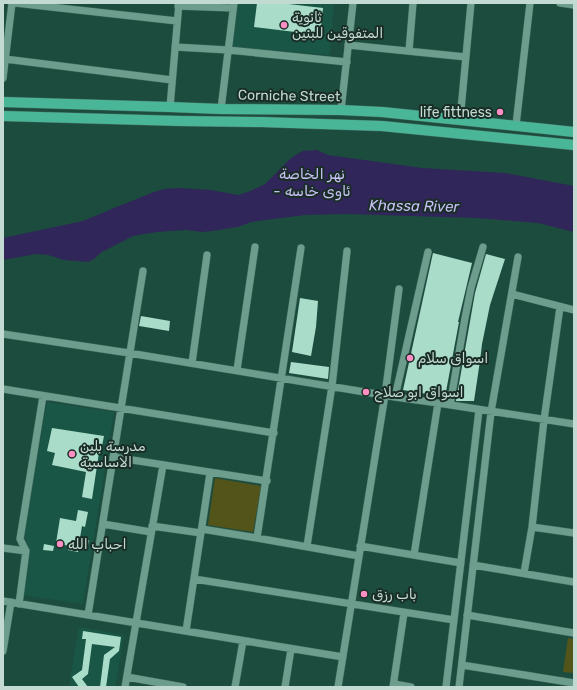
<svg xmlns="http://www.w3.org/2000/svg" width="577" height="690" viewBox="0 0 577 690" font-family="Rubik,'Noto Sans Arabic',sans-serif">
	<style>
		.built { fill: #1a5646 }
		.green { fill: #535419 }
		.water { fill: #312659 }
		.building { fill: #aadcca }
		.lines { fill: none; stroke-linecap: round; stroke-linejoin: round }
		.minor-casing { stroke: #426a5f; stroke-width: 8 }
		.major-casing { stroke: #426a5f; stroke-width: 11 }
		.minor { stroke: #6d9d8c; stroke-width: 7 }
		.major { stroke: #4ab698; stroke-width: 10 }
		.poi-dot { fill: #fc8fc3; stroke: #192d26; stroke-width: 1.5 }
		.labels { text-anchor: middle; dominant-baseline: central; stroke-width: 4; stroke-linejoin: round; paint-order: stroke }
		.poi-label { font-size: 14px; fill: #c2dad1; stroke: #192d26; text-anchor: start }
		.street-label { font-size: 14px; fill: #c2dad1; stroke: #192d26 }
		.water-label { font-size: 15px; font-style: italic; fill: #c7c0f3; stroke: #192d26 }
	</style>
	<rect width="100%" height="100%" fill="#1c4c3e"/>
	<path class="built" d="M237 3H334L330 55 232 47Z
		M47 402 114 412 83 604 23 595 30 552 24 535Z
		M79 627 124 635 115 687H69Z"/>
	<path class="green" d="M215 478 261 486 253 532 208 525Z
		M568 638 574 639V673L563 672Z"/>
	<path class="water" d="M317 150 328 155 422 168 505 173 574 186V232L538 223 476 218 346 214 305 215 251 222 238 227 212 231 202 232 186 230 157 232 133 236 102 252 94 259 88 262 64 260 48 255 36 254 3 260V238L83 221 119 206 154 192 164 189 178 188 211 190 238 195 248 192 265 184 289 160 294 156 303 151Z"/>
	<path class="building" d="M257 3H280L323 8 320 35 254 27Z
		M433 253 472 263 458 322H459L445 397 403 390Z
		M486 254 505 259 490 305 482 344 480 361 474 401H456L475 293Z
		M300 298 318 301 316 327 311 356 292 352Z
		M141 316 170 321 169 331 139 326Z
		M291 362 329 367 328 379 289 373Z
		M52 428 104 436 102 446H100L92 499 82 497 86 472 52 465 55 453 47 451Z
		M78 510 88 512 85 527 82 526 80 538 89 540 87 550 79 548 78 552 68 550 69 546 56 543 60 518 76 521Z
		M44 544 54 546 53 551 43 550Z
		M83 631 121 637 119 651 110 659 106 687H100L104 655 115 647 92 644 88 674 82 679 88 687H79L72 677 82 670 86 639H82Z"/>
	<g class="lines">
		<defs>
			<path id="minor" d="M15 3 177 21
				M560 3 574 5
				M178 6 233 8
				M348 45 466 57
				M175 47 228 50 347 62
				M409 51 413 3
				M5 59 172 80
				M3 78 12 3
				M170 107 179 3
				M221 109 234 3
				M341 110 353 3
				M460 120 471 3
				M516 125 530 3
				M512 294 574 310
				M3 334 129 353 395 397 438 403 574 424
				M192 363 207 255
				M237 370 255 247
				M3 389 274 433
				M395 397 428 252
				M450 405 465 318 471 288 483 247
				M113 457 267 481
				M103 524 151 532
				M152 526 201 533
				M532 527 574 533
				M202 529 257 538 359 556
				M257 538 301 248
				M307 546 332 386 347 251
				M360 546 461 563
				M3 548 26 551
				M414 555 438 403
				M473 565 574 582
				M524 573 532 527 544 420 560 307
				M194 579 454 620
				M3 601 343 657
				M19 604 26 551 20 539 43 396
				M88 615 143 271
				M467 615 574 633
				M186 631 210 473
				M3 651 11 602
				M462 665 574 683
				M127 677 183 687
				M394 684 411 687
				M125 687 163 465
				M235 687 243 641
				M285 687 291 649
				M338 687 385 395 399 289
				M393 687 404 613
				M446 687 479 410
				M459 687 491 412 518 257"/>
			<path id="major" d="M3 102 170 107 221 109 341 110 382 112 460 120 574 132
				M3 116 181 121 261 122 382 126 574 145"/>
		</defs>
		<use href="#minor" class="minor-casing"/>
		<use href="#major" class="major-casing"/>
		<use href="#minor" class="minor"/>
		<use href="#major" class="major"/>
	</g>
	<g class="poi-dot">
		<circle cx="284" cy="25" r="4"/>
		<circle cx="500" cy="112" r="4"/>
		<circle cx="410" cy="358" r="4"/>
		<circle cx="366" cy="392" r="4"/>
		<circle cx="72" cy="454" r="4"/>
		<circle cx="60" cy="544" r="4"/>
		<circle cx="364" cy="594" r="4"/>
	</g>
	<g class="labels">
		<g class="poi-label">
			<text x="292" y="17">ثانوية<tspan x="292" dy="16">المتفوقين للبنين</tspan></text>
			<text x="492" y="112" text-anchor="end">life fittness</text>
			<text x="418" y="358">اسواق سلام</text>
			<text x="374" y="392">اسواق ابو صلاح</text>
			<text x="80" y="446">مدرسة بلين<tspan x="80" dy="16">الاساسية</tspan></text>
			<text x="68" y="544">احباب الله</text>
			<text x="372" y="594">باب رزق</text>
		</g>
		<g class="street-label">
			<text transform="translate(289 96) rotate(1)">Corniche Street</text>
		</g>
		<g class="water-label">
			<text x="312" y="174">نهر الخاصة<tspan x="312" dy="17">- ئاوی خاسە</tspan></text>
			<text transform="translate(414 206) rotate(1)">Khassa River</text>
		</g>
	</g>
	<rect width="577" height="690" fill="none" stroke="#c2dad1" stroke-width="8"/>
</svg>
